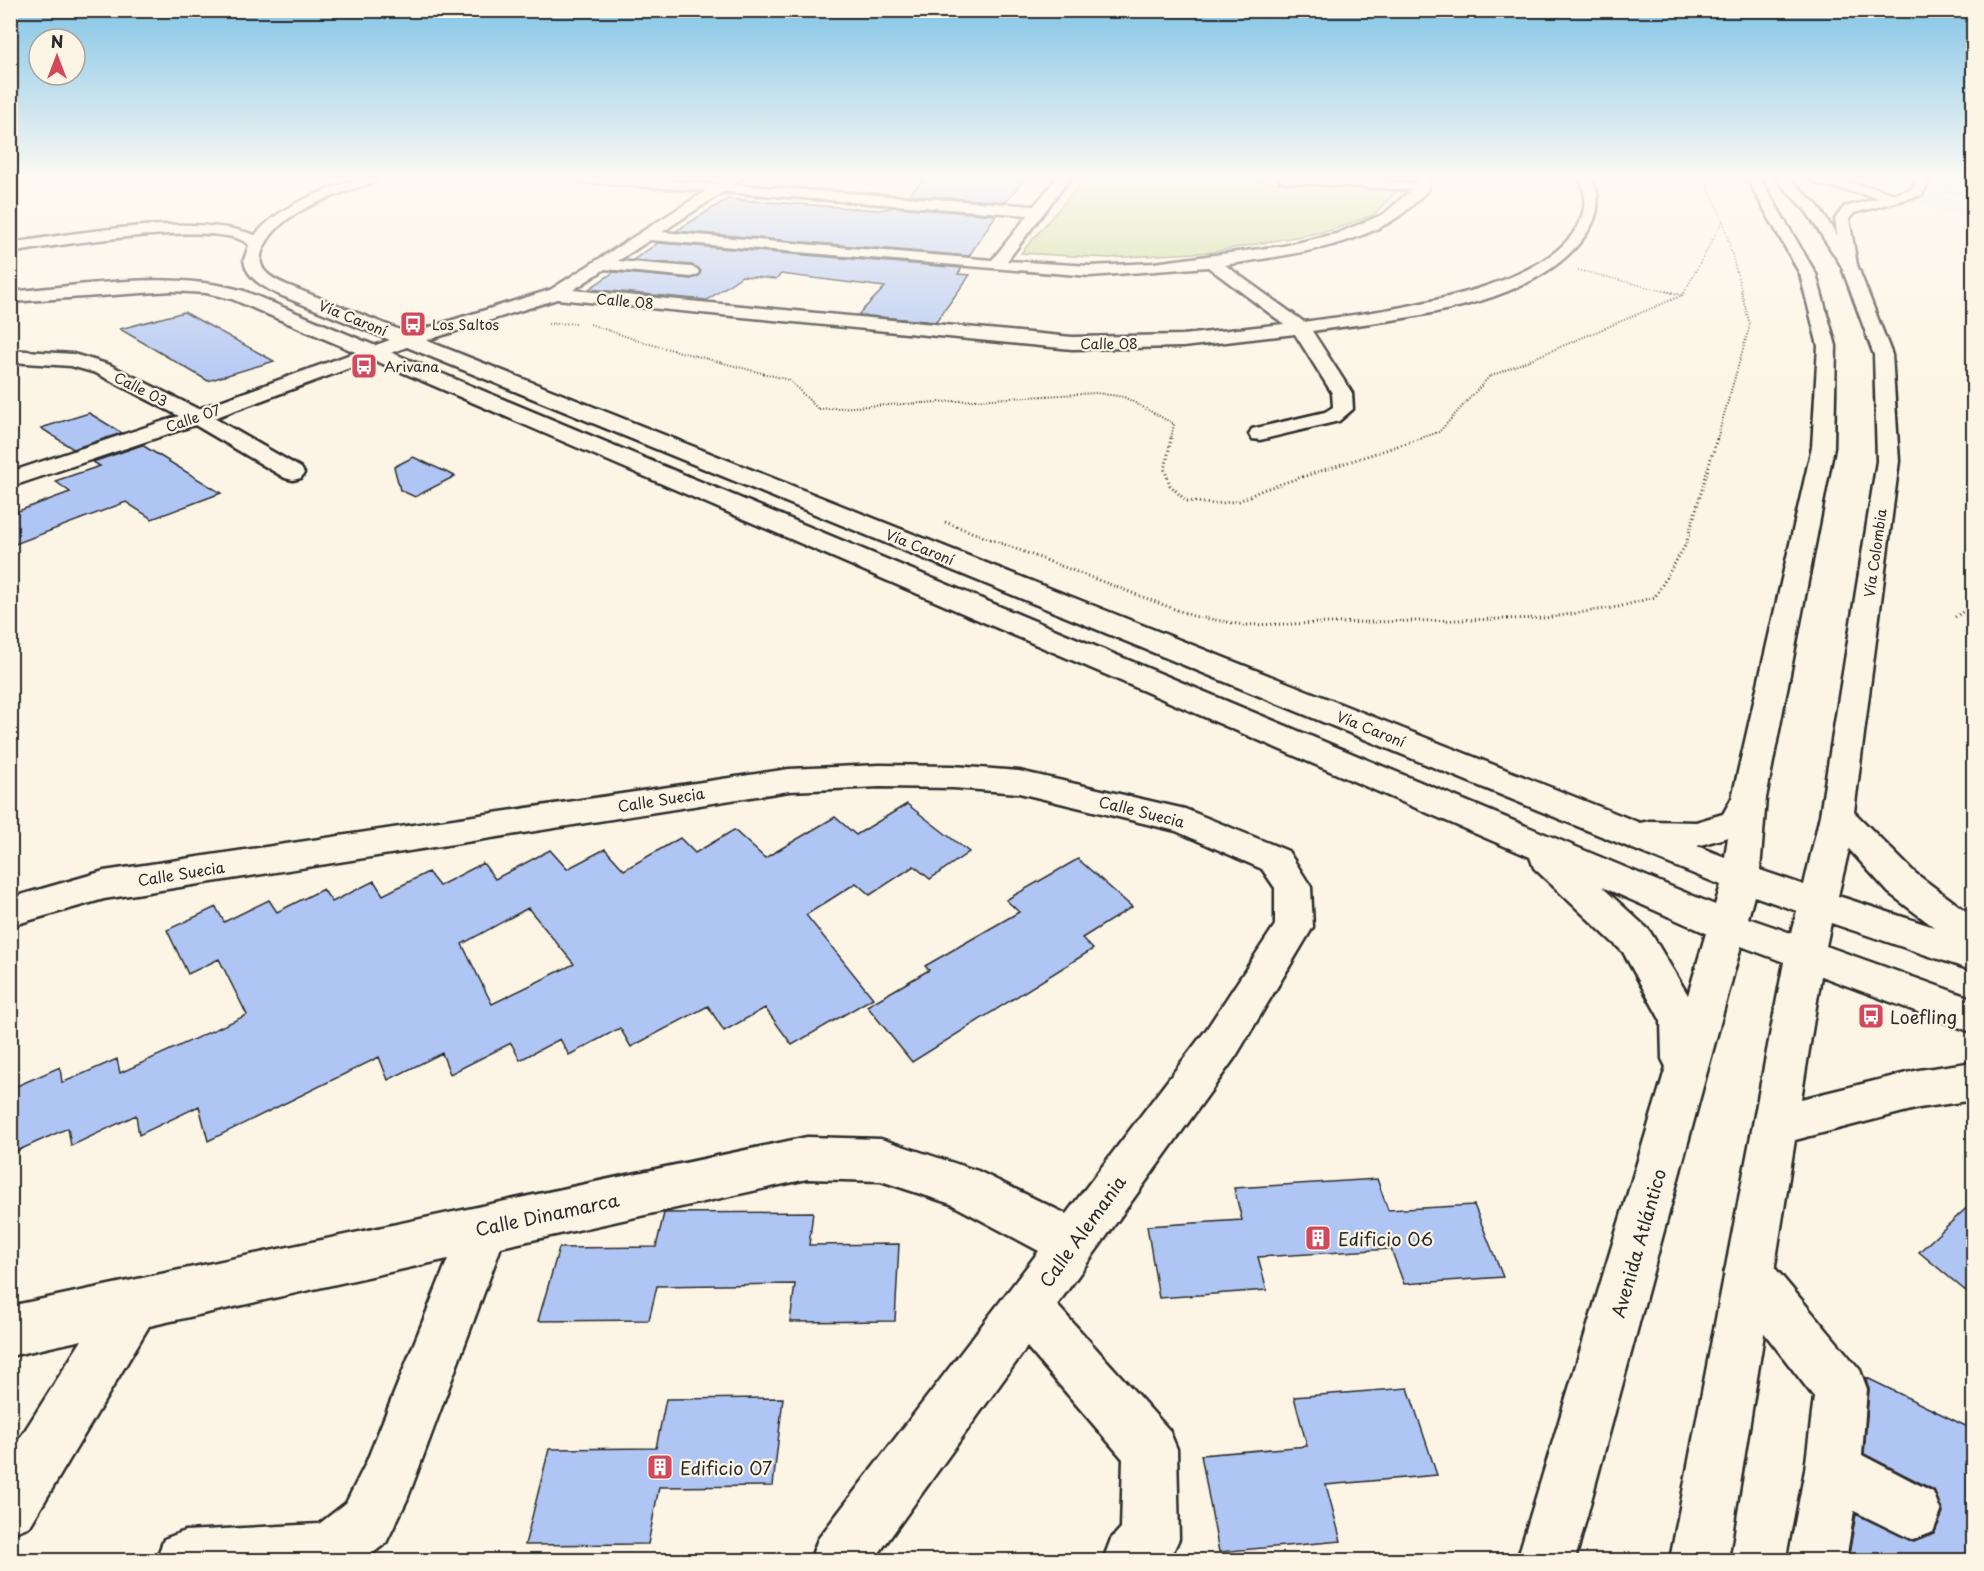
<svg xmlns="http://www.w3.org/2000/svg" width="1984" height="1571" viewBox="0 0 1984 1571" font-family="'Playpen Sans',sans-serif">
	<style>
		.built { fill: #e5e7ea }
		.green { fill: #c4d98e; stroke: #78825c; stroke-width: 1.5 }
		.building { fill: #afc5f4; stroke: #2b2b2b; stroke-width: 1.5; fill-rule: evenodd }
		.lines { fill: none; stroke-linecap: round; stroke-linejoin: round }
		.minor-casing { stroke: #2b2b2b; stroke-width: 5 }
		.major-casing { stroke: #2b2b2b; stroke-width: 5 }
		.path-far2 { stroke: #2b2b2b; stroke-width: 1.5; stroke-dasharray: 1 2; stroke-linecap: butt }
		.path-far1 { stroke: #2b2b2b; stroke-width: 2; stroke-dasharray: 1 2; stroke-linecap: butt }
		.path { stroke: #2b2b2b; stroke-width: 3; stroke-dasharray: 1 3; stroke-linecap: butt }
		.minor { fill: #fcf5e5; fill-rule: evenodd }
		.major { fill: #fcf5e5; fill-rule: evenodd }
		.labels { text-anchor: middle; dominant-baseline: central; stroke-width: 4.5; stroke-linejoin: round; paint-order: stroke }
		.far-street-label { font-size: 14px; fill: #2b2b2b; stroke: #fcf5e5 }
		.far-poi-label { font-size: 14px; fill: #2b2b2b; stroke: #fcf5e5; text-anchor: start }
		.street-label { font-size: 15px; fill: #2b2b2b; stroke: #fcf5e5 }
		.near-poi-label { font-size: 18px; fill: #2b2b2b; stroke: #fcf5e5; text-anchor: start }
		.near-street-label { font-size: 18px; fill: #2b2b2b; stroke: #fcf5e5 }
	</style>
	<rect width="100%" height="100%" fill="#fcf5e5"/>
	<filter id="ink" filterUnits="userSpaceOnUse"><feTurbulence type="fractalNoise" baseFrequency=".0167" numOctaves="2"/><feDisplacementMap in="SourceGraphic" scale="12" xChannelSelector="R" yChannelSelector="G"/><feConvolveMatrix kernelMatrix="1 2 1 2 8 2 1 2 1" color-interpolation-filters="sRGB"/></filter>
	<g filter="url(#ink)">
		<path class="built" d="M1871 178H1973V220L1871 189Z"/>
		<path class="green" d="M1085 178H1211L1397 191 1373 215 1329 231 1212 252 1108 258 1021 253Z"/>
		<path class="building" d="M926 178H1025L1006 202 908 195Z
			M727 199 879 210 895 207 996 215 969 256 676 231Z
			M658 243 962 268 958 274 970 275 936 322 858 315 885 287 781 274 776 279 742 276 707 300 589 289 614 272 691 279 699 276 701 271 692 265 633 260Z
			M184 312 274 361 208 381 120 329Z
			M89 413 122 433 73 449 41 428Z
			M142 445 221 493 152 519 126 502 10 546V514L70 492 55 481 100 466 93 462Z
			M413 457 455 476 415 497 400 490 394 467Z
			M907 804 969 852 930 879 914 866 870 895 856 883 806 915 873 998 792 1045 765 1008 724 1031 708 1006 631 1047 620 1028 569 1055 560 1039 520 1060 511 1043 450 1074 442 1053 388 1080 379 1057 208 1141 199 1106 139 1135 136 1115 71 1146 68 1128 10 1154V1089L60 1067 62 1083 117 1059 120 1073 247 1015 219 959 188 974 167 930 216 907 224 922 269 900 277 912 323 889 332 902 374 881 383 895 428 872 439 886 483 863 495 879 550 850 567 869 605 849 624 870 680 838 695 853 734 830 765 858 835 817 856 835ZM528 908 574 964 492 1004 462 944Z
			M1078 859 1132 907 1082 938 1093 949 912 1062 867 1006 929 970 925 966 1019 912 1006 900Z
			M1377 1179 1388 1210 1474 1205 1503 1277 1404 1284 1391 1249 1258 1257 1267 1290 1159 1298 1147 1226 1242 1220 1234 1188Z
			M1974 1201V1298L1919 1252Z
			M813 1212 809 1245 899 1244 895 1321 790 1322 795 1284 657 1286 649 1320 538 1321 559 1248 656 1247 664 1213Z
			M1865 1377 1974 1430V1560H1848L1856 1514 1914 1542 1934 1534 1943 1513 1934 1490 1864 1454 1869 1389Z
			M1408 1388 1437 1475 1326 1485 1341 1541 1219 1552 1201 1455 1307 1446 1294 1397Z
			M783 1398 773 1486 659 1487 648 1544 525 1545 549 1449 656 1448 666 1399Z"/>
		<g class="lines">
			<defs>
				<path id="minor" d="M578 178H633L717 184 727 178H741L734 185 1034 206 1057 178H1070L1007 261 1090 266 1154 263 1283 246 1336 234 1384 214 1411 190 1283 182 1277 178H1338L1416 183 1417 178H1429L1428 190C1417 200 1406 213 1393 220 1346 249 1279 256 1225 265L1304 322C1370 312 1583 292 1585 199 1585 192 1582 185 1580 178H1592C1602 199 1598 219 1584 237 1531 310 1394 319 1312 331L1352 393 1353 409 1339 421 1260 440 1252 439 1249 434 1252 429 1325 412 1333 407 1332 393 1295 334 1183 347 1072 349 557 299 415 344 214 418 301 468 304 473 301 478 293 480 285 478 195 425 10 487V472L179 416 96 373 71 366 10 362V350L73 354 110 365 198 409 401 336 550 290 706 191 585 182ZM723 192 1028 215 992 260 662 232ZM650 240 1090 276 1208 267 1284 324 1183 335 1072 337 573 290 605 269 691 277 697 275 699 272 697 269 691 267 618 261Z
					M1806 178H1825L1876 188 1894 194 1912 189 1918 178H1931L1922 195 1854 213 1849 219 1857 265 1849 270 1841 265 1835 219 1844 207 1880 198 1818 184Z
					M880 765 953 766 1019 771 1185 809 1288 851 1311 887 1313 927 1236 1056 1057 1305 1169 1430 1177 1449 1179 1539 1169 1560H1103L1111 1539 1121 1528 1123 1459 1027 1347 874 1560H810L818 1539 1039 1251 951 1204 881 1181 807 1179 501 1247 407 1500 386 1543 364 1560H156L164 1539 185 1531 319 1524 346 1503 366 1463 448 1259 149 1326 30 1526 10 1534V1454L82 1340 10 1356V1306L807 1137 881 1139 978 1171 1066 1214 1206 1030 1275 925V888L1262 869 1176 831 1019 793 953 788 880 787 789 791 104 899 10 926V898L104 871 789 769Z
					M1748 1249 1765 1256 1860 1370 1867 1389 1862 1455 1933 1492 1941 1512 1933 1532 1913 1540 1854 1511 1846 1560H1788L1805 1470 1814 1397 1731 1290 1724 1273 1731 1256Z"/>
				<path id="major" d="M359 178H377L375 181C336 196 281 208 263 249 254 269 271 278 287 285L1640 823 1650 821 1696 822 1723 814 1732 798 1812 447 1818 346 1800 274 1747 178H1760L1816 274 1836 346 1834 447 1766 798 1760 870 1804 885 1820 815 1877 461 1874 355 1841 265 1806 211 1775 178H1789L1817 205 1857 265 1892 355 1899 461 1854 812 1915 873 1974 917V971L1831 923 1826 946 1974 999V1033L1821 976 1801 1099 1919 1070 1974 1062V1100L1919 1108 1795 1140 1728 1560H1670L1784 962 1741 946 1575 1560H1517L1666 1067 1662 1059 1661 1021 1623 952 1534 868 1530 857 232 299 206 293 172 291 10 302V292C86 285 171 270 244 291L1715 905 1721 885 275 293C261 285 246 277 244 260L249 245C224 218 50 246 10 253V243C77 233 193 212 255 235 283 203 321 192 359 178ZM1728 837 1725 857 1697 846ZM1849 849 1889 893 1934 927 1838 896ZM1602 887 1706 933 1688 995 1649 930ZM1754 896 1797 911 1791 933 1748 918Z"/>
			</defs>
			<use href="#minor" class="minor-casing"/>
			<use href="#major" class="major-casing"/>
			<path class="path-far2" d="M1704 178 1723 220 1742 293
				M1944 192 1974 193
				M1578 270 1672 293
				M1684 293 1723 220"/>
			<path class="path-far1" d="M1666 291 1682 295
				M548 324 577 323
				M590 324 642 342 789 380 818 409 1096 393 1124 397 1174 424 1171 439
				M1418 439 1439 432 1489 377 1683 295 1685 291
				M1717 439 1750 325 1741 291"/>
			<path class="path" d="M1171 438 1165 470 1170 485 1186 501 1213 504 1239 501 1262 490 1422 438
				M945 522 1193 616 1244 625 1545 618 1618 607 1655 597 1686 544 1717 438
				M1955 617 1974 604"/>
			<use href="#minor" class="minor"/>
			<use href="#major" class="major"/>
		</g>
	</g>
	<linearGradient id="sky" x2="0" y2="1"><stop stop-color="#83c5e7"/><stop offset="0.45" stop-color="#fefaf3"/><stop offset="1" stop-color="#fefaf3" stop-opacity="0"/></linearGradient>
	<rect width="1984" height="397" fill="url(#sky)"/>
	<defs>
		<symbol id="bus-square" viewBox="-11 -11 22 22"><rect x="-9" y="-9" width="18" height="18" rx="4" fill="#d1495b" stroke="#fcf5e5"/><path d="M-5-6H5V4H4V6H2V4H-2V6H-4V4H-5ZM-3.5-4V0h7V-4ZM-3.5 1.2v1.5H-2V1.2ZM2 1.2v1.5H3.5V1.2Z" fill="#fff"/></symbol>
		<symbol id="building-square" viewBox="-11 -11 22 22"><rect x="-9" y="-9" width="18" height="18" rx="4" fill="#d1495b" stroke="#fcf5e5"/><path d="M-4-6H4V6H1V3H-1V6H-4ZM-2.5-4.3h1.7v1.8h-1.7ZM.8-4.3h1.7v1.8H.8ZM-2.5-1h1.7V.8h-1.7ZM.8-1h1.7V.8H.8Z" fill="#fff"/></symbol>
	</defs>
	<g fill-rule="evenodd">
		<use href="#bus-square" x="398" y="309" width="30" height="30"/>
		<use href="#bus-square" x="349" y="351" width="30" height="30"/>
		<use href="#bus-square" x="1856" y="1001" width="30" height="30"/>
		<use href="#building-square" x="1303" y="1223" width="30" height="30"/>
		<use href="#building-square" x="645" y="1452" width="30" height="30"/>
	</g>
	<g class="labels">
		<g class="far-street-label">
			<text transform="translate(625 301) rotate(5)">Calle 08</text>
			<text transform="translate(353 318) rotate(22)">Vía Caroní</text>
			<text x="1109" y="343">Calle 08</text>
			<text transform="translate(141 389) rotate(27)">Calle 03</text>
			<text transform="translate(193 418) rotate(-19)">Calle 07</text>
			<text transform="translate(920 547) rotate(22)">Vía Caroní</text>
			<text transform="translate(1875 553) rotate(-82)">Vía Colombia</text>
			<text transform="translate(1371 729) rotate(22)">Vía Caroní</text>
		</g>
		<g class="far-poi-label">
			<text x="432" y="324">Los Saltos</text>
			<text x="384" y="366">Arivana</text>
		</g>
		<g class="street-label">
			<text transform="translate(661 799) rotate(-9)">Calle Suecia</text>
			<text transform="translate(1142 811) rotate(14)">Calle Suecia</text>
			<text transform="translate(181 873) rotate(-9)">Calle Suecia</text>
		</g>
		<g class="near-poi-label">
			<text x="1890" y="1016">Loefling</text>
			<text x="1338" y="1238">Edificio 06</text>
			<text x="680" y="1467">Edificio 07</text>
		</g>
		<g class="near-street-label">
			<text transform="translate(547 1214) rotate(-12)">Calle Dinamarca</text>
			<text transform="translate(1082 1231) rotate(-54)">Calle Alemania</text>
			<text transform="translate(1638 1243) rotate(-74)">Avenida Atlántico</text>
		</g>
	</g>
	<rect width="1984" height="1571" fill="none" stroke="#fcf5e5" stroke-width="36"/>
	<rect x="18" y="18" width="1948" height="1535" fill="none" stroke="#2b2b2b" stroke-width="2" filter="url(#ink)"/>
	<g transform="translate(57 57)"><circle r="28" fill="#fcf5e5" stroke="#a8a49b" stroke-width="1.5"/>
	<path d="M0-4.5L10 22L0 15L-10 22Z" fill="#d1495b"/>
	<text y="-9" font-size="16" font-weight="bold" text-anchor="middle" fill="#2b2b2b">N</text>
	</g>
</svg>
